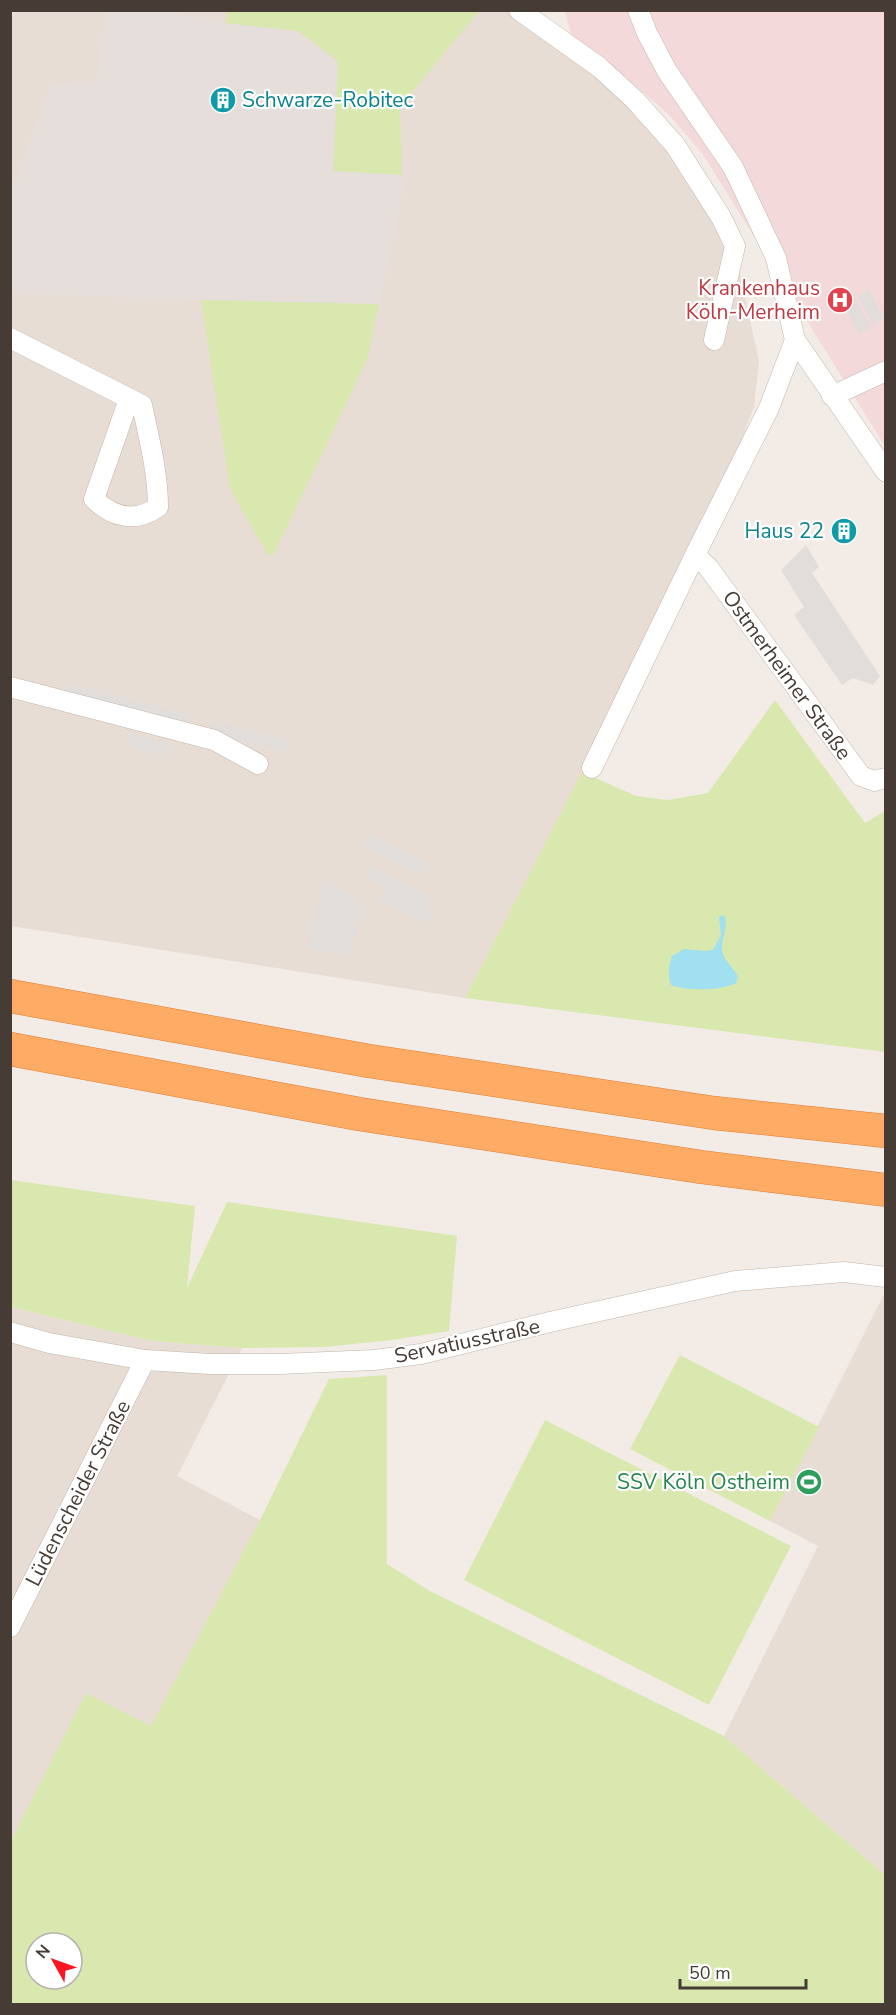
<svg xmlns="http://www.w3.org/2000/svg" width="896" height="2015" viewBox="0 0 896 2015" font-family="'Nunito Sans',sans-serif">
	<style>
		.residential { fill: #e7ddd4 }
		.industrial { fill: #e5dedb }
		.medical { fill: #f4d9db }
		.green { fill: #d9e8ae; fill-rule: evenodd }
		.parking { fill: #e1dddb }
		.water { fill: #a1e0f0 }
		.lines { fill: none; stroke-linecap: round; stroke-linejoin: round }
		.minor-casing { stroke: #c1b5ab; stroke-width: 21 }
		.motorway-casing { stroke: #de7d34; stroke-width: 34 }
		.minor { stroke: #fff; stroke-width: 20 }
		.motorway { stroke: #feac65; stroke-width: 33 }
		.labels { text-anchor: middle; dominant-baseline: central; stroke-width: 4.5; stroke-linejoin: round; paint-order: stroke }
		.culture-label { font-size: 21px; fill: #0d838f; stroke: #fff; text-anchor: start }
		.health-label { font-size: 21px; fill: #be3a42; stroke: #fff; text-anchor: end }
		.street-label { font-size: 21px; fill: #463c35; stroke: #fff }
		.leisure-label { font-size: 21px; fill: #27864d; stroke: #fff; text-anchor: end }
	</style>
	<rect width="100%" height="100%" fill="#f3ece6"/>
	<path class="residential" d="M15 10 533 11 572 39 728 218 759 361 754 406 737 453 582 772 465 998 11 926 10 22Z
		M885 1292V1875L724 1736 818 1546 770 1521Z
		M11 1307 152 1341 242 1348 177 1476 260 1520 151 1727 86 1694 11 1841Z"/>
	<path class="industrial" d="M106 11H166L225 23 298 31 400 107 403 191 367 360 273 556 267 554 230 489 201 300 11 293V180L17 181 51 84 97 82Z"/>
	<path class="medical" d="M565 11H885V446L702 153 670 116 626 77 572 38Z"/>
	<path class="green" d="M228 10H479V11L400 107 402 175 333 171 338 61 298 31 225 23Z
		M201 300 379 304 367 360 273 556 267 554 230 489Z
		M775 700 865 823 885 811V1052L465 998 582 772 636 796 668 800 708 793Z
		M11 1180 195 1206 187 1288 227 1202 457 1236 449 1331 392 1340 325 1347 242 1348 152 1341 11 1307Z
		M680 1355 819 1427 770 1521 630 1449Z
		M387 1375V1564L430 1591 724 1736 885 1875V2004H11V1841L86 1693 151 1726 260 1520 329 1379ZM36 1943H72V1979H36Z
		M545 1420 791 1546 709 1705 464 1580Z"/>
	<path class="parking" d="M869 290 884 318 873 324 858 296Z
		M853 294 871 327 859 334 841 300Z
		M806 545 819 567 812 573 880 676 873 685 853 678 842 685 794 615 804 607 781 570Z
		M67 683 191 715 188 727 64 695Z
		M211 720 291 741 288 753 208 732Z
		M130 733 168 744 164 756 126 745Z
		M369 836 426 863 421 874 364 846Z
		M370 867 431 897 426 907 433 910 427 923 379 900 385 888 368 878Z
		M324 881 338 885 362 907 349 956 307 947Z"/>
	<path class="water" d="M724 915C729 923 722 938 722 948 722 960 733 966 738 977L736 983C721 991 686 991 671 985 667 976 669 964 672 956L684 949 704 951 713 950 721 935 719 917Z"/>
	<g class="lines">
		<defs>
			<path id="minor" d="M519 10 599 67 635 100 675 145 721 217 735 246 714 340
				M638 10 647 33 667 71 733 167 776 258 795 340 886 472
				M10 338 142 405C149 438 158 473 158 507 135 523 112 517 94 499L129 399
				M795 340 769 408 695 555 708 567 861 776 874 781 886 778
				M832 396 886 371
				M10 687 214 740 258 764
				M592 768 695 555
				M10 1332 49 1343 145 1360 210 1364H280L374 1360 421 1354 550 1322 735 1281 844 1272 886 1277
				M10 1627 145 1360"/>
			<path id="motorway" d="M10 996 369 1061 714 1113 886 1131
				M10 1049 359 1114 701 1167 886 1190"/>
		</defs>
		<use href="#minor" class="minor-casing"/>
		<use href="#motorway" class="motorway-casing"/>
		<use href="#minor" class="minor"/>
		<use href="#motorway" class="motorway"/>
	</g>
	<defs>
		<symbol id="building-disc" viewBox="-11 -11 22 22"><circle r="9.5" fill="#0f9aa8" stroke="#fff"/><path d="M-4-6H4V6H1V3H-1V6H-4ZM-2.5-4.3h1.7v1.8h-1.7ZM.8-4.3h1.7v1.8H.8ZM-2.5-1h1.7V.8h-1.7ZM.8-1h1.7V.8H.8Z" fill="#fff"/></symbol>
		<symbol id="hospital-disc" viewBox="-11 -11 22 22"><circle r="9.5" fill="#e0444e" stroke="#fff"/><path d="M-5-5h3v3.5h4V-5h3V5h-3V1.5h-4V5h-3Z" fill="#fff"/></symbol>
		<symbol id="stadium-disc" viewBox="-11 -11 22 22"><circle r="9.5" fill="#2e9e5b" stroke="#fff"/><path d="M0-5a6.5 5 0 1 0 0 10a6.5 5 0 1 0 0-10ZM-3.5-1.8h7v3.6h-7Z" fill="#fff"/></symbol>
	</defs>
	<g fill-rule="evenodd">
		<use href="#building-disc" x="208" y="85" width="30" height="30"/>
		<use href="#hospital-disc" x="825" y="285" width="30" height="30"/>
		<use href="#building-disc" x="829" y="516" width="30" height="30"/>
		<use href="#stadium-disc" x="794" y="1467" width="30" height="30"/>
	</g>
	<g class="labels">
		<g class="culture-label">
			<text x="242" y="100">Schwarze-Robitec</text>
			<text x="824" y="531" text-anchor="end">Haus 22</text>
		</g>
		<g class="health-label">
			<text x="820" y="288">Krankenhaus<tspan x="820" dy="24">Köln-Merheim</tspan></text>
		</g>
		<g class="street-label">
			<text transform="translate(787 675) rotate(54)">Ostmerheimer Straße</text>
			<text transform="translate(467 1341) rotate(-12)">Servatiusstraße</text>
			<text transform="translate(78 1493) rotate(-63)">Lüdenscheider Straße</text>
		</g>
		<g class="leisure-label">
			<text x="790" y="1482">SSV Köln Ostheim</text>
		</g>
	</g>
	<rect width="896" height="2015" fill="none" stroke="#463c35" stroke-width="24"/>
	<g transform="translate(54 1961) rotate(310)"><circle r="28" fill="#ffffff" stroke="#b5b1ae" stroke-width="1.5"/>
	<path d="M0-4.5L10 22L0 15L-10 22Z" fill="#fb1521"/>
	<text y="-9" font-size="16" font-weight="bold" text-anchor="middle" fill="#463c35">N</text>
	</g>
	<path d="M680 1979v9h126v-9" fill="none" stroke="#463c35" stroke-width="3"/>
	<text x="689" y="1979" font-size="18" fill="#463c35" stroke="#ffffff" stroke-width="4.5" paint-order="stroke">50 m</text>
</svg>
